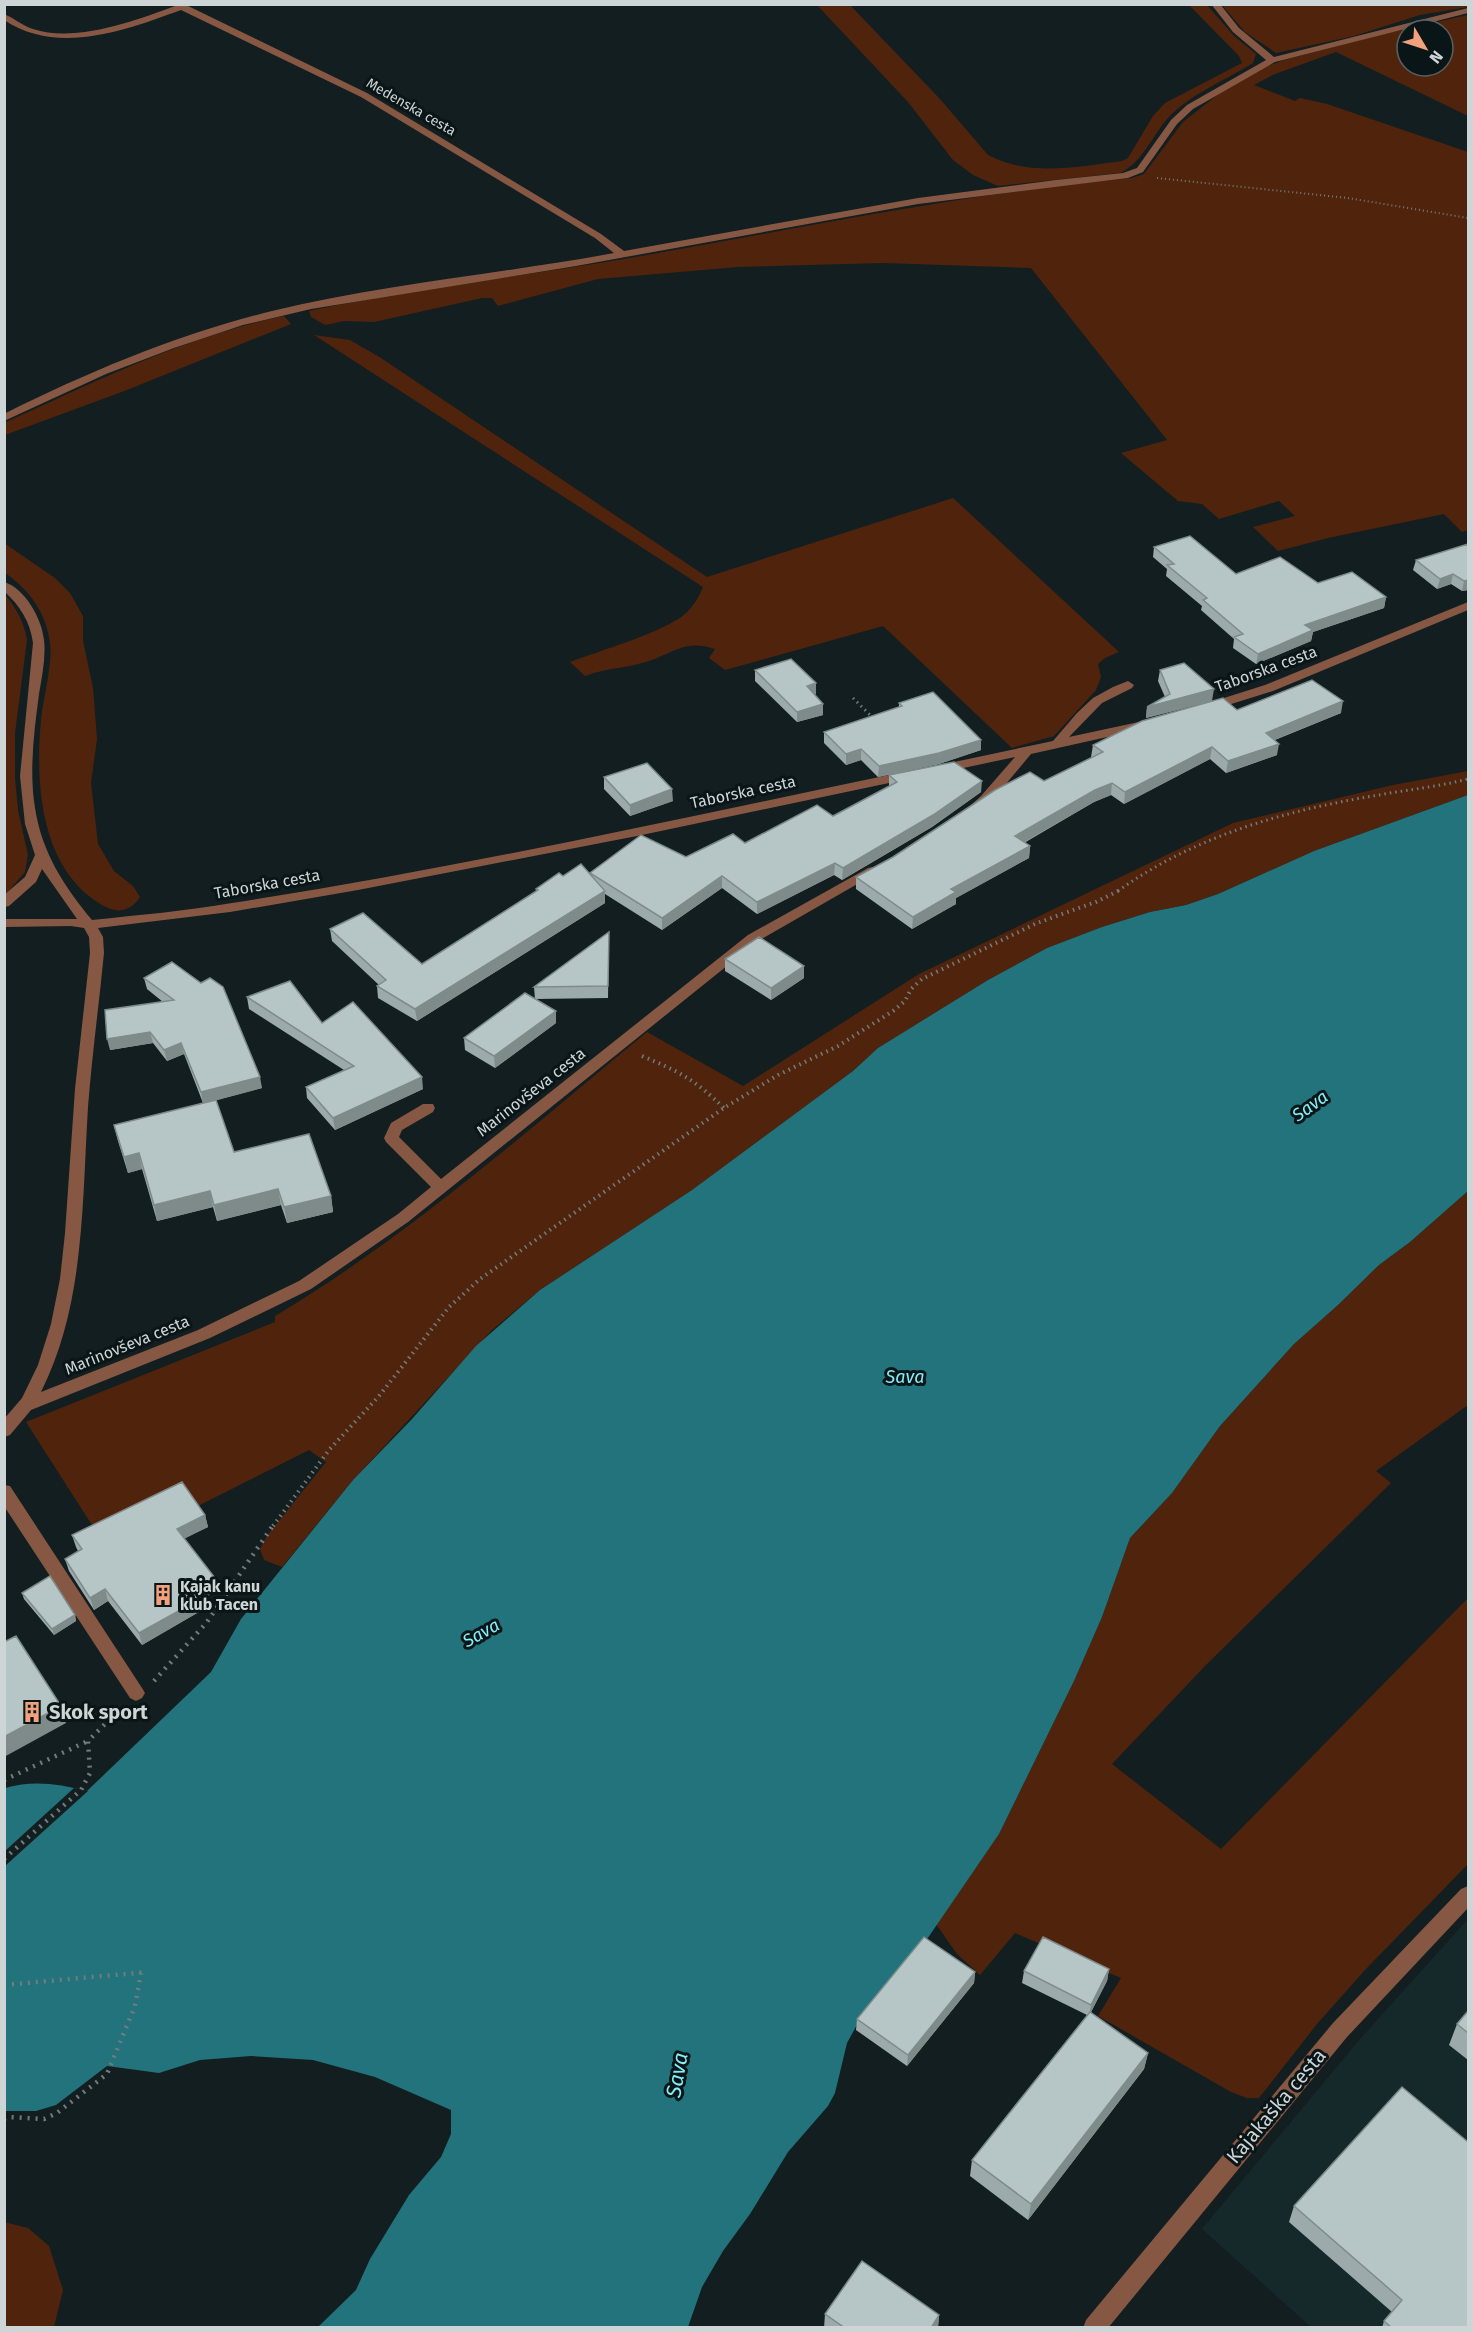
<svg xmlns="http://www.w3.org/2000/svg" width="1473" height="2332" viewBox="0 0 1473 2332" font-family="'Fira Sans',sans-serif">
	<style>
		.built { fill: #15292b }
		.green { fill: #50240c; fill-rule: evenodd }
		.water { fill: #22737b }
		.pier { fill: #131e20 }
		.lines { fill: none; stroke-linecap: round; stroke-linejoin: round }
		.path-far3 { stroke: #727c7d; stroke-width: 2; stroke-dasharray: 1 3; stroke-linecap: butt }
		.path-far2 { stroke: #727c7d; stroke-width: 3; stroke-dasharray: 1.5 4; stroke-linecap: butt }
		.path-far1 { stroke: #727c7d; stroke-width: 4; stroke-dasharray: 1.5 4.5; stroke-linecap: butt }
		.path { stroke: #727c7d; stroke-width: 4.5; stroke-dasharray: 2 6; stroke-linecap: butt }
		.minor { fill: #865843; fill-rule: evenodd }
		.wall { fill: #9daaab }
		.shaded-wall { fill: #7f8b8b }
		.building { fill: #b6c6c7; stroke: #7f8b8b; stroke-width: 1.5 }
		.labels { text-anchor: middle; dominant-baseline: central; stroke-width: 6; stroke-linejoin: round; paint-order: stroke }
		.far-street-label { font-size: 14px; fill: #cdd5d6; stroke: #0a1517 }
		.street-label { font-size: 16px; fill: #cdd5d6; stroke: #0a1517 }
		.poi-label { font-size: 16px; font-weight: bold; fill: #cdd5d6; stroke: #0a1517; text-anchor: start }
		.water-label { font-size: 18px; font-style: italic; fill: #83edf9; stroke: #0a1517 }
		.near-poi-label { font-size: 20px; font-weight: bold; fill: #cdd5d6; stroke: #0a1517; text-anchor: start }
		.near-street-label { font-size: 20px; fill: #cdd5d6; stroke: #0a1517 }
		.near-water-label { font-size: 21px; font-style: italic; fill: #83edf9; stroke: #0a1517 }
	</style>
	<rect width="100%" height="100%" fill="#131e20"/>
	<path class="built" d="M1468 1919V2327H1311L1202 2229 1360 2039Z"/>
	<path class="green" d="M1468 4V7L1420 15 1354 36 1276 53 1245 32 1222 5Z
		M817 5H850L940 99 988 155C1029 177 1077 167 1122 161L1128 158 1153 116 1165 103 1242 63 1239 56 1189 5H1207L1234 36 1256 54 1253 63C1226 80 1190 94 1168 118 1152 136 1142 163 1120 173L998 186 973 175 953 160 908 102Z
		M1468 15V116L1336 52 1275 74 1254 85 1295 101 1300 98 1327 104 1468 152V530L1462 532 1444 514 1328 538 1278 551 1253 527 1295 516 1279 501 1219 519 1202 504 1178 501 1121 453 1167 440 1031 268 884 263 738 267 598 279 498 306 492 298H482L374 322 344 321 325 325 311 317 309 311C425 286 542 274 658 253 816 225 972 193 1132 178L1144 174 1183 122 1220 93 1265 67 1284 60 1387 33ZM1407 30H1443V66H1407Z
		M284 316 291 324 127 390 5 435 4 423C95 382 186 336 284 316Z
		M314 335 350 340 381 358 707 577 953 498 1119 652 1105 658 1098 664 1101 677 1096 690 1054 736 1012 748 883 626 725 670 709 658 715 649C685 639 675 652 649 661 628 668 606 668 585 676L570 662C599 651 664 632 685 614 694 606 699 597 703 587Z
		M4 543 55 578 70 593 83 616V641L93 688 97 739 91 783 98 844 114 871 133 886 140 897C130 912 117 914 102 905 40 869 35 783 41 720 43 699 53 663 50 643 46 613 30 590 5 573Z
		M5 594C16 609 24 621 27 640L15 733V778L18 810 28 855 25 872 5 895Z
		M1468 771V795L1314 851 1218 894 1186 905 1150 912 1102 927 1047 948 988 980 878 1048 853 1071 692 1190 540 1290 492 1330 353 1480 282 1567 264 1560 260 1549 267 1536 326 1462 309 1450 194 1508 99 1536 26 1422 275 1322V1316C409 1236 527 1131 647 1032L743 1086 919 974 1233 823 1393 785Z
		M1468 1191V1405L1376 1471 1391 1483 1205 1666 1112 1764 1221 1849 1468 1598V1864L1365 1970 1317 2024 1259 2098H1247L1231 2092 1098 2016 1121 1978 1015 1933 980 1975 957 1954 936 1924 999 1834 1074 1681 1102 1617 1130 1538 1172 1493 1220 1426 1294 1344 1338 1305 1379 1265 1410 1242Z
		M4 2222 28 2228 49 2246 63 2290 54 2327H5Z"/>
	<path class="water" d="M1468 795V1191L1410 1242 1379 1265 1338 1305 1294 1344 1220 1426 1172 1493 1130 1538 1102 1617 1074 1681 999 1834 921 1948 859 2021 847 2043 835 2093 828 2106 788 2152 750 2214 723 2251 702 2287 688 2327H318L356 2290 370 2259 409 2195 441 2157 451 2134V2110L375 2077 313 2060 251 2056 200 2060 159 2073 107 2066 56 2105 36 2111H5V1788C34 1780 58 1784 87 1791L211 1672 241 1619 353 1480 412 1419 476 1346 540 1290 692 1190 853 1071 878 1048 988 980 1047 948 1102 927 1150 912 1186 905 1218 894 1314 851Z"/>
	<path class="pier" d="M74 1788 88 1791 5 1866V1851Z"/>
	<g class="lines">
		<path class="path-far3" d="M1157 178 1348 198 1468 218"/>
		<path class="path-far2" d="M853 698 873 718
			M1118 891C1193 837 1283 811 1373 796 1405 790 1437 787 1468 779"/>
		<path class="path-far1" d="M642 1056C680 1072 694 1079 724 1108
			M273 1526 329 1450 379 1396 449 1307 480 1279 724 1108 778 1075 838 1046 893 1011 905 1001 911 989 922 979 1037 923 1096 902 1120 890"/>
		<path class="path" d="M154 1681 207 1622 274 1524
			M4 1780 88 1741
			M4 1859 81 1790 90 1773 88 1741 121 1708
			M4 1985 147 1972
			M4 2119 9 2117 44 2119 57 2113 107 2074 135 2006 141 1973"/>
		<path class="minor" d="M172 4H184L367 93 601 234 624 251 918 198 1056 180 1123 173 1137 168 1171 120 1187 105 1266 60 1233 32 1211 4H1220L1239 28 1274 57 1468 8V13L1275 62 1193 109 1177 124 1143 172 1128 178 918 204 576 266 311 309 243 325 174 348 106 374 4 421V414C90 371 179 334 272 311 384 284 500 274 614 253L595 238 361 97 181 10C126 30 58 56 4 20V14C14 18 23 26 33 29 75 43 135 21 175 6Z
			M4 582C25 588 42 619 44 640 46 658 42 676 39 694 34 732 29 771 35 808 42 853 64 886 92 920 139 915 186 911 232 903 459 868 683 818 908 771L914 775 908 779 637 836 358 890 230 912 98 928 103 937 104 953C99 1004 92 1056 88 1107 82 1204 85 1304 41 1392L198 1330 299 1281 398 1214 431 1187 386 1142 384 1138 391 1123 423 1104H433L435 1108 433 1112 402 1130 399 1137 441 1179 748 935 868 868 873 867 880 871 758 941 408 1222 311 1289 210 1338 31 1410 10 1435 4 1437V1419L22 1398 38 1365 51 1324 60 1279 65 1233 75 1089 90 953 89 937 84 928 71 926 4 927V919H77L42 869 36 882 9 906 4 907V895L25 877 35 855 25 824 20 776 33 643C30 621 20 606 4 591Z
			M1468 602V610L1273 691 1209 711 1203 707 1205 704 1265 685Z
			M1128 681 1134 685 1132 688 1102 703 1069 737 1148 720 1152 721 1154 724 1152 727 1031 754 991 802 982 808H972L971 805 981 796 1015 757 940 773 934 769 940 765 1053 741 1077 713 1093 698 1113 687Z
			M4 1485 10 1486 142 1688 145 1693 142 1698 136 1701 130 1698 4 1506Z
			M1468 1886V1908L1347 2037 1108 2328H1083L1086 2320 1333 2023 1461 1889Z"/>
	</g>
	<path class="wall" d="M1468 544V590L1462 591 1451 584 1437 589 1413 570 1416 560Z
		M1154 547 1236 574 1318 583 1386 597 1384 608 1313 632 1311 641 1256 664 1233 648 1234 639 1201 610 1202 606 1166 576 1167 569 1153 557Z
		M755 670 816 683V694H814L823 715 797 722 755 681Z
		M1160 670 1212 701 1146 718 1147 707 1165 697 1158 681Z
		M899 703 981 740V750L939 764 878 777 861 760 846 765 824 743V732L899 707Z
		M1237 710 1341 713 1275 740 1277 755 1226 773 1210 759 1124 804 1111 795 1094 802 1024 843 1030 846 1029 858 956 898V904L912 929 856 889V877L1092 758 1091 757 1093 745Z
		M889 775 981 792 932 827 842 880 834 875 757 914 722 888 662 930 605 894V903L417 1021 378 998 377 986 379 985 332 941 330 929 422 964 536 891V889L563 876 590 874V873L686 857 745 843 833 816 889 787Z
		M604 777 673 801 630 816 604 789Z
		M609 932 608 998 535 999 534 987Z
		M725 959 804 978 771 1000 725 971Z
		M172 962 262 1088 216 1100 234 1152 331 1196 333 1212 287 1223 281 1205 217 1221 213 1207 157 1221 142 1169 128 1173 118 1141 114 1125 203 1103 184 1054 167 1061 153 1043 110 1050 163 1002 147 989 144 978Z
		M247 997 322 1023 423 1089 335 1130 307 1098 306 1087 344 1070 249 1009Z
		M556 1023 495 1068 465 1050 464 1038Z
		M205 1515 208 1527 184 1538 215 1578 218 1590 202 1599 204 1609 142 1645 108 1601 94 1610 69 1571 65 1559 78 1551 76 1547 72 1535Z
		M22 1593 75 1615 76 1621 54 1635 24 1599Z
		M1109 1969 1107 1981 1091 2012 1148 2053 1144 2069 1028 2220 970 2176 972 2160 1087 2015 1022 1983 1024 1971Z
		M975 1972 974 1983 907 2066 856 2030 857 2019Z
		M1468 2011V2060L1449 2045 1457 2024Z
		M1294 2206 1468 2328H1382L1384 2321 1392 2312 1289 2222Z
		M825 2314 939 2315 938 2328H824Z"/>
	<path class="shaded-wall" d="M1453 574 1451 584 1437 589 1440 579Z
		M1468 580V590L1462 591 1464 581Z
		M1386 597 1384 608 1313 632 1311 641 1256 664 1258 654 1305 625Z
		M816 683V694L807 697V686Z
		M1214 689 1212 701 1146 718 1147 707Z
		M1343 701 1341 713 1264 744 1266 733Z
		M823 704V715L797 722V712Z
		M981 740V750L939 764 878 777 879 766Z
		M1279 744 1277 755 1226 773 1228 761Z
		M1212 747 1210 759 1124 804 1125 792Z
		M861 749V760L846 765V754Z
		M982 781 981 792 932 827 842 880 843 868Z
		M1112 783 1111 795 1094 802 1014 848 1015 836 1095 790Z
		M672 789 673 801 630 816V805Z
		M1030 846 1029 858 956 898V904L912 929 913 917 951 889Z
		M835 863 834 875 757 914V902Z
		M722 876V888L662 930V918Z
		M605 891V903L417 1021 415 1009Z
		M804 966V978L771 1000V988Z
		M556 1011V1023L495 1068 494 1056Z
		M150 1032 153 1043 110 1050 107 1039Z
		M181 1043 184 1054 167 1061 164 1050Z
		M260 1077 262 1088 203 1104 201 1092Z
		M422 1077 423 1089 335 1130 333 1118Z
		M139 1153 142 1169 128 1173 124 1157Z
		M278 1189 281 1205 217 1221 214 1205Z
		M210 1191 213 1207 157 1221 154 1205Z
		M331 1196 333 1212 287 1223 284 1207Z
		M205 1515 208 1527 180 1541 177 1529Z
		M215 1578 218 1590 202 1599 204 1609 142 1645 139 1633 195 1589Z
		M105 1589 108 1601 94 1610 90 1598Z
		M75 1615 76 1621 54 1635 52 1629Z
		M61 1706 66 1723 4 1757V1737Z
		M1109 1969 1107 1981 1089 2016 1091 2005Z
		M975 1972 974 1983 907 2066 908 2055Z
		M1148 2053 1144 2069 1028 2220 1031 2204Z
		M939 2315 938 2328H931Z"/>
	<path class="building" d="M1190 536 1236 574 1280 557 1318 583 1352 572 1386 597 1305 625 1313 630 1258 654 1234 637 1243 634 1203 600 1207 598 1167 565 1174 564 1154 547Z
		M1468 544V580L1464 581 1453 574 1440 579 1416 560Z
		M791 659 816 683 807 686 823 704 797 712 755 670Z
		M1184 663 1214 689 1147 707 1170 694 1160 670Z
		M1312 680 1343 701 1266 733 1279 744 1228 761 1212 747 1125 792 1112 783 1095 790 1015 836 1030 846 951 889 956 892 913 917 856 877 893 857 995 790 1030 772 1044 781 1103 752 1093 745 1142 721 1223 698 1237 710Z
		M933 692 981 740 939 753 879 766 861 749 846 754 824 732 902 706 899 703Z
		M954 762 982 781 933 815 843 868 835 863 757 902 722 876 662 918 590 873 641 835 686 857 733 834 745 843 817 805 833 816 897 782 889 775Z
		M647 763 672 789 630 805 604 777Z
		M581 864 605 891 415 1009 377 986 386 980 330 929 363 913 422 964 538 890 536 889 559 873 563 876Z
		M609 932 608 986 534 987Z
		M759 937 804 966 771 988 725 959Z
		M172 962 201 983 210 978 223 987 260 1077 201 1092 181 1043 164 1050 150 1032 107 1039 105 1010 174 1000 144 978Z
		M290 981 322 1023 353 1002 422 1077 333 1118 306 1087 354 1066 247 997Z
		M525 993 556 1011 494 1056 464 1038Z
		M216 1100 234 1152 309 1134 331 1196 284 1207 278 1189 214 1205 210 1191 154 1205 139 1153 124 1157 114 1125Z
		M182 1482 205 1515 177 1529 215 1578 195 1589 202 1598 139 1633 105 1589 90 1598 65 1559 82 1549 72 1535Z
		M50 1576 75 1615 52 1629 22 1593Z
		M16 1636 61 1706 4 1737V1642Z
		M924 1937 975 1972 908 2055 857 2019Z
		M1043 1937 1109 1969 1091 2005 1024 1971Z
		M1468 2011V2033L1457 2024Z
		M1090 2012 1148 2053 1031 2204 972 2160Z
		M1402 2087 1468 2142V2328H1392L1384 2321 1402 2300 1294 2206Z
		M862 2261 939 2315 931 2328H845L825 2314Z"/>
	<defs>
		<symbol id="building-bare" viewBox="-9 -9 18 18"><path d="M-4-6H4V6H1V3H-1V6H-4ZM-2.5-4.3h1.7v1.8h-1.7ZM.8-4.3h1.7v1.8H.8ZM-2.5-1h1.7V.8h-1.7ZM.8-1h1.7V.8H.8Z" fill="#f1a17c" stroke="#0a1517" stroke-width="2.5" paint-order="stroke"/></symbol>
	</defs>
	<g fill-rule="evenodd">
		<use href="#building-bare" x="148" y="1580" width="30" height="30"/>
		<use href="#building-bare" x="17" y="1697" width="30" height="30"/>
	</g>
	<g class="labels">
		<g class="far-street-label">
			<text transform="translate(411 107) rotate(30)">Medenska cesta</text>
		</g>
		<g class="street-label">
			<text transform="translate(1266 669) rotate(-20)">Taborska cesta</text>
			<text transform="translate(743 792) rotate(-12)">Taborska cesta</text>
			<text transform="translate(267 884) rotate(-10)">Taborska cesta</text>
			<text transform="translate(531 1092) rotate(-38)">Marinovševa cesta</text>
			<text transform="translate(127 1345) rotate(-22)">Marinovševa cesta</text>
		</g>
		<g class="poi-label">
			<text x="180" y="1586">Kajak kanu<tspan x="180" dy="18">klub Tacen</tspan></text>
		</g>
		<g class="water-label">
			<text transform="translate(1310 1106) rotate(-36)">Sava</text>
			<text x="905" y="1377">Sava</text>
			<text transform="translate(481 1633) rotate(-29)">Sava</text>
		</g>
		<g class="near-poi-label">
			<text x="49" y="1712">Skok sport</text>
		</g>
		<g class="near-street-label">
			<text transform="translate(1276 2106) rotate(-50)">Kajakaška cesta</text>
		</g>
		<g class="near-water-label">
			<text transform="translate(677 2075) rotate(-80)">Sava</text>
		</g>
	</g>
	<rect width="1473" height="2332" fill="none" stroke="#cdd5d6" stroke-width="12"/>
	<g transform="translate(1425 48) rotate(129)"><circle r="28" fill="#0a1517" stroke="#586263" stroke-width="1.5"/>
	<path d="M0-4.5L10 22L0 15L-10 22Z" fill="#f1a17c"/>
	<text y="-9" font-size="16" font-weight="bold" text-anchor="middle" fill="#cdd5d6">N</text>
	</g>
</svg>
